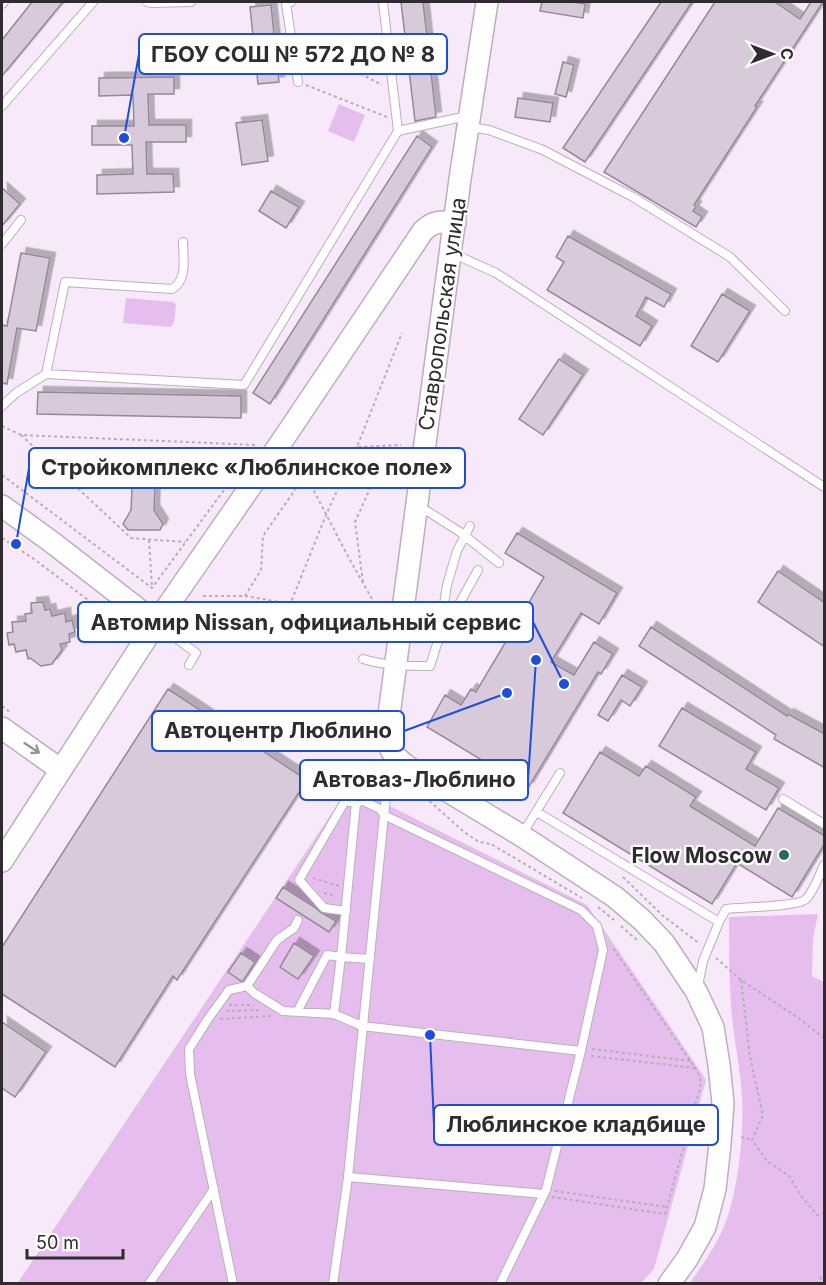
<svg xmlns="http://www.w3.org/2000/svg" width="826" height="1285" viewBox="0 0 826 1285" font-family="Inter,sans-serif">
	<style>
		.green { fill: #e5beed }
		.building { fill: #d8cadb; stroke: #958898; stroke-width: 1.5; filter: url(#shadow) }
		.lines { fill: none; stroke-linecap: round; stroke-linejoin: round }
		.lane-casing { stroke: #bcaebf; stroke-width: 10 }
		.secondary-casing { stroke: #bcaebf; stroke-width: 24 }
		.path { stroke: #b7acba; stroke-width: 2; stroke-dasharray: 3 3; stroke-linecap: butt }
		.lane { stroke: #fff; stroke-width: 8 }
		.secondary { stroke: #fff; stroke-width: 21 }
		.oneway { stroke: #989598 }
		.poi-dot { fill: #296b5b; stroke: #fff; stroke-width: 2 }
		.labels { text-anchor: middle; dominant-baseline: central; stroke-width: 4.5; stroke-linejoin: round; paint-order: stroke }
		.street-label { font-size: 21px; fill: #302b31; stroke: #fff }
		.poi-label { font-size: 21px; font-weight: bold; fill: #302b31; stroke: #fff; text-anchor: end }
		.leader { fill: none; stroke: #1d4ed8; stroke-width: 2 }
		.callout-dot { fill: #1d4ed8; stroke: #fff; stroke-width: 2 }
		.callout { fill: #fff; stroke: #1d4ed8; stroke-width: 2 }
		.callout-label { font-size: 22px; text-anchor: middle; font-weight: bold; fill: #302b31 }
	</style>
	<defs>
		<filter id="shadow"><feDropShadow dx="5.5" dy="-5.5" stdDeviation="0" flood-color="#0004"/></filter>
	</defs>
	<rect width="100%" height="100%" fill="#f7e9fa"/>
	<path class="green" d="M339 104 365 115 354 142 328 131Z
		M126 298 174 302 176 305 174 322 171 327 123 323Z
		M350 786 587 905 655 1004 706 1080 654 1269 641 1283 17 1284Z
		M818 914 813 939 812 976 824 982V1283H690C705 1261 722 1238 729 1212 740 1177 745 1122 741 1085 739 1062 734 1040 732 1017 729 984 729 950 729 917Z"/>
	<path class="building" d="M32 2H63L2 76V40Z
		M401 2H423L436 117 415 121Z
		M542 2H573L585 4 583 18 540 11Z
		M661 2H692L585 162 563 148Z
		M715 2H775L800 19 811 2H823L755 106 757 107 694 205 696 207 693 211 702 217 696 227 604 172Z
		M271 5 279 82 258 84 250 7Z
		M563 62 574 65 566 97 555 94Z
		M174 77V94H148L149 125H186V142H146L147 174H173L174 192 97 194V175L133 174 132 145H92V126H134L133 95 99 96V78Z
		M518 98 553 103 550 122 515 117Z
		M262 120 268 161 242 165 236 123Z
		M417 136 432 147 270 404 253 393Z
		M2 188 20 204 2 226Z
		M271 191 299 207 286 228 259 211Z
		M568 236 671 294 664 307 646 297 636 316 652 326 640 346 547 290 564 262 556 257Z
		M21 253 50 258 36 331 17 328 7 384 2 383V325L7 326Z
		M722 294 750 311 718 362 691 346Z
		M559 359 583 375 543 435 519 419Z
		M38 392 241 396V418L37 414Z
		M132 487H155L154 510 163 524 160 530H128L123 524 131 510Z
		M517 533 617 593 599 624 581 613 551 662 574 675 594 642 613 654 601 674 598 672 528 788 427 727 445 695 461 705 471 689 476 692 544 577 505 553Z
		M778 571 825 603V647L758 602Z
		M43 602 45 610 50 609 52 616 65 613 66 622 72 620 75 632 69 634 70 642 60 644 62 650 52 664 41 666 30 658 28 659 26 650 16 652 14 644 9 645 7 633 13 632 12 622 26 621 25 614 32 613 31 603Z
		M651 627 787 716 788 714 825 734V768L774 739 776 735 639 646Z
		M622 675 642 687 630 706 621 700 608 721 598 715Z
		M168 689 307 780 177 980 173 976 115 1067 2 994V947Z
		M682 708 756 752 746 769 779 788 766 810 659 746Z
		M600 752 639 776 646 766 696 797 690 806 755 846 778 808 825 836V843L792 897 737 863 712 904 563 813Z
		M283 887 316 908 320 912 336 921 329 932 276 898Z
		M294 943 314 956 298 979 280 967Z
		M241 953 255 962 243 981H241L228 972Z
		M2 1022 46 1052 15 1097 2 1088Z"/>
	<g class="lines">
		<defs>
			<path id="lane" d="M147 2 151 3 191 2
				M291 2 286 4 298 82
				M2 4 4 2
				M2 106 93 2
				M469 127 489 130 543 150 633 197 730 257 785 311
				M398 131 467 116
				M2 244 21 220
				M452 253 496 273 824 487
				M46 374 65 282 172 289C188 280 183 258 183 242
				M2 406 16 393 46 374 244 385 398 131 383 2
				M418 511H427L460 532 499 563
				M157 624 196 653 189 665
				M439 636 447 585 457 551 470 526
				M363 659C385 666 407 666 430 666L437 644 478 570
				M783 799 824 824
				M537 812 719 922 703 961 698 986
				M523 833 560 773
				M346 911 324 908 299 880 345 801 356 803 363 801 380 809 384 815 581 910 597 926 603 950 581 1051 546 1190 500 1284
				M719 922 726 909C741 907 798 907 806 899 814 891 819 876 824 865
				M247 986 277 940 294 928 298 920
				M297 1012 327 955 341 957 356 803
				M334 1014 341 957 370 959
				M348 1177 544 1194
				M149 1284 214 1189
				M233 1284 190 1074 189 1049 208 1019 229 990 247 986 254 993 283 1011 334 1014 362 1026 581 1051
				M333 1284 348 1177 384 815C387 801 384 787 388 774 390 769 393 764 395 760"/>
			<path id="secondary" d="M487 2 460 179 387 730C388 750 392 755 408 767L522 836 615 897 642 920 664 943 696 991 713 1027 719 1065 723 1103 720 1144 715 1189 705 1227 687 1259 669 1284
				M2 506 53 543 156 623
				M2 728 61 770
				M2 861 156 623 280 444 423 231C433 221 441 221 455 223"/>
		</defs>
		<use href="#lane" class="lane-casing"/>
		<use href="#secondary" class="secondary-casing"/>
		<path class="path" d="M302 43 382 85
			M306 85 387 117
			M2 426 21 435 257 445
			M21 435 131 538 185 542
			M2 475 152 588 257 445
			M2 538 34 559 130 632
			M149 540 152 588
			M363 582 355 522 372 484 357 447 402 333
			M203 596H245L291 604 343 608 381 615 350 560 303 470 296 460
			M245 596 261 570 263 536 297 487 303 470 357 447
			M285 617 326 515 357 447 401 445
			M2 706 11 713
			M362 764 377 775
			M425 797 464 832 479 842 491 844 582 898
			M623 877 662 915 700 944
			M313 878 339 886
			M324 893 336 896
			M598 907 614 920
			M621 926 637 940
			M716 958 741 980 797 1017 824 1038
			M741 980 750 1057 763 1115 752 1140 767 1161 789 1176 801 1196 817 1215 824 1214
			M229 1005H254
			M226 1011 262 1010
			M220 1019 271 1016
			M592 1049 690 1061
			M591 1056 695 1068
			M741 1137 752 1140
			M555 1191 667 1207
			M552 1197 665 1214 701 1084 699 1075 695 1068 613 948
			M816 1284 824 1274"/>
		<use href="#lane" class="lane"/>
		<use href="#secondary" class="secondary"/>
	</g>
	<defs><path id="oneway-shaft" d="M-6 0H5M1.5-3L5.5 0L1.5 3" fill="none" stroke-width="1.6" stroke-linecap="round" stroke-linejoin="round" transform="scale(1.5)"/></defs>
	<use class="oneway" href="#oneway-shaft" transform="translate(32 748) rotate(34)"/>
	<circle class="poi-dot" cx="784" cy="855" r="6"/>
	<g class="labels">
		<g class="street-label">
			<text transform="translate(442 314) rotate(-82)">Ставропольская улица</text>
		</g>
		<g class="poi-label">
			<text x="772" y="855">Flow Moscow</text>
		</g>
	</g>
	<path class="leader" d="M124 138L139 54M16 544L29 468M564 684L533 622M507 693L404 731M536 660L528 780M430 1035L434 1125"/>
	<g class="callout-dot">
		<circle cx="124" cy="138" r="6"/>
		<circle cx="16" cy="544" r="6"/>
		<circle cx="564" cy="684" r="6"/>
		<circle cx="507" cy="693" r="6"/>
		<circle cx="536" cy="660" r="6"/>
		<circle cx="430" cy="1035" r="6"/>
	</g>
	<g class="callout">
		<rect x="139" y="34" width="308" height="40" rx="6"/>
		<rect x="29" y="448" width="436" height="40" rx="6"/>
		<rect x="78" y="602" width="455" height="40" rx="6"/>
		<rect x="152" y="711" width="252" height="40" rx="6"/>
		<rect x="300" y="760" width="228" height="40" rx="6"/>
		<rect x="434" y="1105" width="284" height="40" rx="6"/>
	</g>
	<g class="callout-label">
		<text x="293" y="62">ГБОУ СОШ № 572 ДО № 8</text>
		<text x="247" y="475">Стройкомплекс «Люблинское поле»</text>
		<text x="306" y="630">Автомир Nissan, официальный сервис</text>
		<text x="278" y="738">Автоцентр Люблино</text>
		<text x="414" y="787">Автоваз-Люблино</text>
		<text x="576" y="1132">Люблинское кладбище</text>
	</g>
	<rect width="826" height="1285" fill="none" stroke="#302b31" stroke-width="6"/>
	<g transform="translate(772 54) rotate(90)" stroke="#ffffff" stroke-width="4.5" paint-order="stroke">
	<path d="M0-4.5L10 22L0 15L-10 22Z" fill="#302b31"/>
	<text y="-9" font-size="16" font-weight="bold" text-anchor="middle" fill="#302b31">С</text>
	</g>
	<path d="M27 1249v9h96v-9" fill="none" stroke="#302b31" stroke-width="3"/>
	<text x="36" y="1249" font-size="18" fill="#302b31" stroke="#ffffff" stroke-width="4.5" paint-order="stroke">50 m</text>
</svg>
